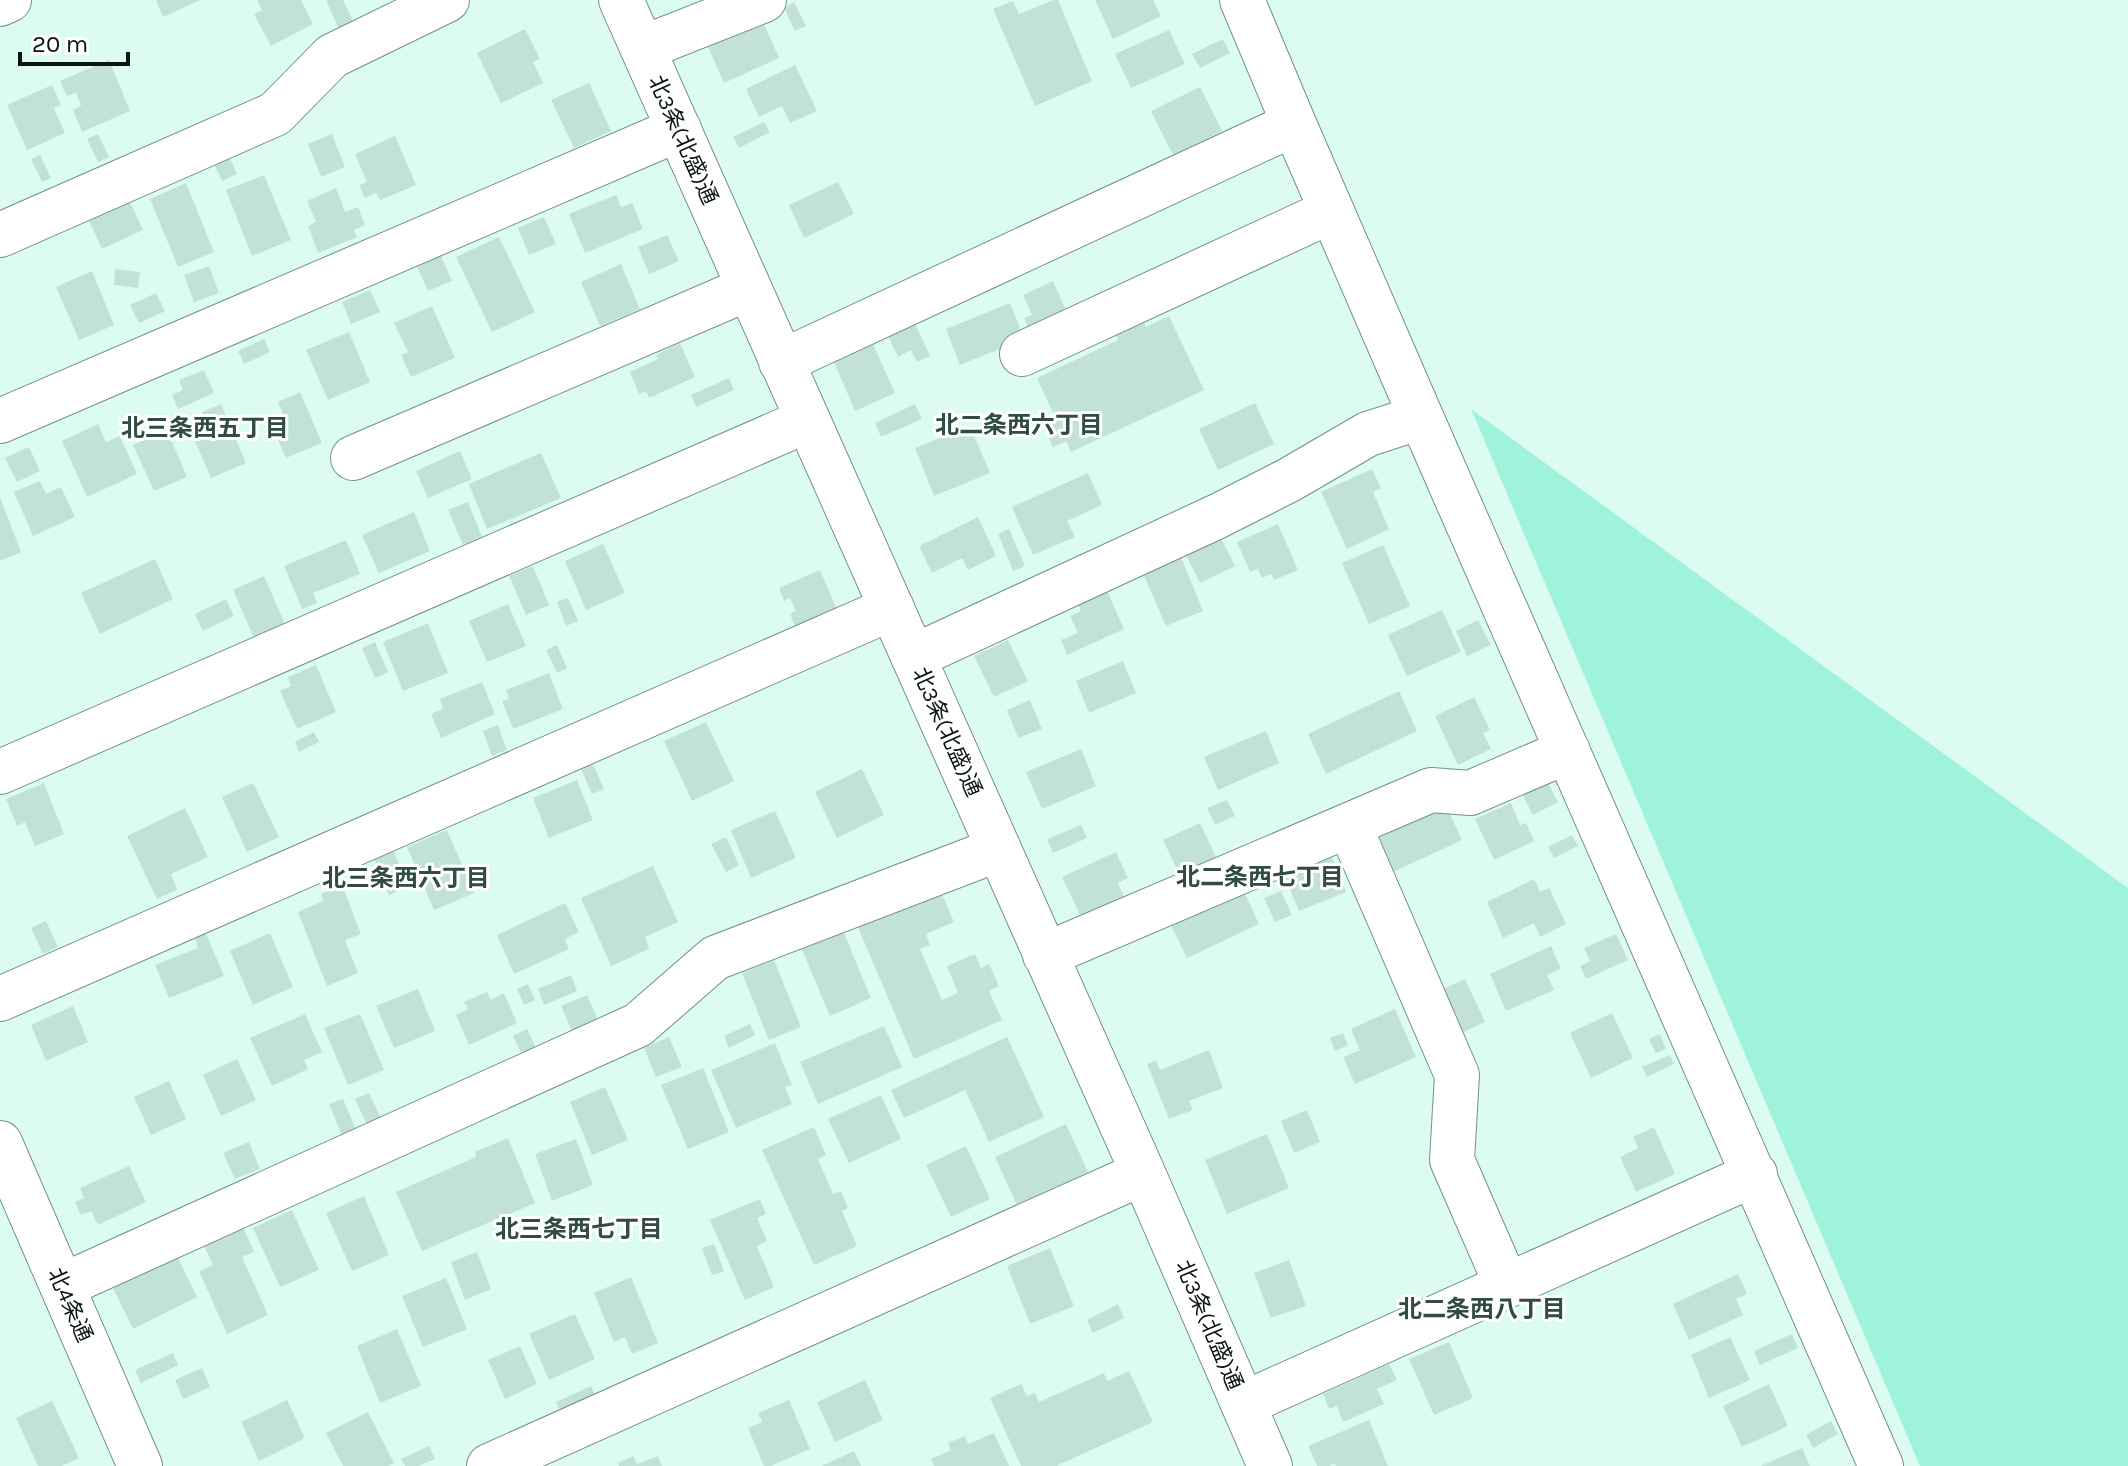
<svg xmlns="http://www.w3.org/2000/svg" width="2128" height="1466" viewBox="0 0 2128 1466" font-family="Karla,'Noto Sans JP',sans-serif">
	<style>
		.green { fill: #9ff2db }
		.building { fill: #c2e2d8 }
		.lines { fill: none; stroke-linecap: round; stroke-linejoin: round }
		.minor-casing { stroke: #739087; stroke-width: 46 }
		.minor { stroke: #fff; stroke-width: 44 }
		.labels { text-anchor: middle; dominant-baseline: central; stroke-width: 6; stroke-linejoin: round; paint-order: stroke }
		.street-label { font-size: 22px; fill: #0a1512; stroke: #fff }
		.neighbourhood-label { font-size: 24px; font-weight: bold; fill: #314c45; stroke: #fff }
	</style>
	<rect width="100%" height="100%" fill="#dcfcf2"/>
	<path class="green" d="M1471 409 2128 888V1466H1920Z"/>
	<path class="building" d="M156 0H200L163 17Z
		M257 0H301L313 24 271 46 254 14 262 10Z
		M326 0H343L355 25 340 32Z
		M1053 0H1058L1092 81 1035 106 993 9 1013 1 1019 14Z
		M1095 0H1153L1161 16 1113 39Z
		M794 2 806 26 795 31 784 8Z
		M762 19 779 58 724 83 707 44Z
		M525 29 540 59 533 62 543 83 501 103 477 53Z
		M1169 30 1185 64 1131 88 1115 54Z
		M1223 39 1230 53 1200 68 1192 54Z
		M109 60 130 111 82 132 73 110 81 106 76 93 67 96 60 81Z
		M795 65 817 111 790 123 782 106 759 117 746 89Z
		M589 83 611 131 574 148 551 100Z
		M52 85 61 105 54 108 65 133 27 150 7 105Z
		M1200 87 1222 131 1173 155 1151 111Z
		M764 122 770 132 739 148 733 137Z
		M98 134 109 157 98 162 87 139Z
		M332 134 345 167 321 177 308 144Z
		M395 136 416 185 380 200 376 193 365 198 359 185 367 182 355 154Z
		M225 148 237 174 222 181 210 155Z
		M40 155 51 178 42 182 31 159Z
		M264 175 291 240 252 256 226 190Z
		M838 182 854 214 804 238 789 205Z
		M186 183 214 252 178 267 150 199Z
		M336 188 345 212 358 207 365 225 354 230 357 237 318 253 308 226 316 222 307 201Z
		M616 195 621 207 632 203 643 229 585 253 569 214Z
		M128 198 143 230 102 249 87 216Z
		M544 217 556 244 529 255 518 228Z
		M667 235 679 261 649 274 638 247Z
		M499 237 535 312 492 332 456 257Z
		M440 254 452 281 428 291 416 264Z
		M621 264 640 309 600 326 581 282Z
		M209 266 219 293 194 302 184 275Z
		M115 269 140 272 138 288 114 285Z
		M92 271 114 325 79 340 56 287Z
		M1053 281 1069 317 1031 334 1024 318 1032 315 1023 295Z
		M370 290 380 312 351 324 342 302Z
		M156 293 165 311 139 323 130 305Z
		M1010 303 1024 339 960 365 946 329Z
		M432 306 455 358 411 377 401 355 408 352 394 323Z
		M1141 316 1146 327 1169 316 1204 390 1071 452 1066 441 1053 447 1041 421 1054 415 1037 378 1118 340 1113 329Z
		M913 319 930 356 917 362 911 350 898 357 886 331Z
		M349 332 370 382 328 400 306 350Z
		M264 339 270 352 244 364 238 351Z
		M680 343 695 377 649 398 646 391 639 394 630 372 658 359 656 355Z
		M873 344 895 393 855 411 834 362Z
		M204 370 214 393 178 409 172 395 183 390 179 380Z
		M729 378 734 390 696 407 691 395Z
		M300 392 322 443 286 458 269 419 283 414 278 402Z
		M1255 403 1274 444 1218 470 1199 429Z
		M221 404 246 463 211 478 188 425 205 418 202 412Z
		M915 404 922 419 881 437 875 423Z
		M98 424 106 442 120 436 137 474 87 497 62 441Z
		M970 426 990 473 934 496 915 448Z
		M167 430 187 477 154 491 133 445Z
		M29 447 40 471 17 482 5 458Z
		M460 451 472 479 428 498 416 471Z
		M541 453 561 498 487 529 469 484Z
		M1372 469 1381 488 1373 492 1389 529 1347 549 1321 492Z
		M1088 473 1102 505 1067 521 1075 537 1033 555 1012 507Z
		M40 481 46 494 61 487 75 517 33 536 14 492Z
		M0 497 21 552 0 561Z
		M468 502 482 537 463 545 448 510Z
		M414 512 430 551 379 573 362 535Z
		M978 517 996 556 968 570 962 558 932 573 919 546Z
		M1278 524 1298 570 1274 580 1271 574 1262 578 1258 569 1250 572 1237 542Z
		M1009 529 1025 566 1013 571 998 534Z
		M1218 532 1235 566 1200 583 1183 549Z
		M346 540 360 574 313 593 317 603 302 609 284 566Z
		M603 544 625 593 586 610 565 561Z
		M1383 545 1410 606 1369 624 1342 563Z
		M1181 557 1203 611 1166 626 1143 573Z
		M155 559 173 599 100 634 81 593Z
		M533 566 549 605 526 615 509 576Z
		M820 570 838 612 797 631 790 614 796 611 790 598 784 601 779 588Z
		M264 576 285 624 254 638 233 590Z
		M1104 584 1124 629 1067 655 1061 640 1078 633 1070 616 1081 611 1075 597Z
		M568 598 578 621 566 626 557 602Z
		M226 599 234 616 203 631 195 614Z
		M508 604 526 646 487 662 469 621Z
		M1442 610 1461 652 1407 676 1388 635Z
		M1478 620 1491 645 1467 656 1456 631Z
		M428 623 448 673 403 691 383 642Z
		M1008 640 1028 681 994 697 974 656Z
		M375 642 388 672 375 678 362 648Z
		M557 645 567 668 557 673 546 650Z
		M1123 661 1136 693 1089 713 1076 681Z
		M316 665 336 712 297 729 280 691 291 686 288 677Z
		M549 673 563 709 513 729 502 701 509 699 506 690Z
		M482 682 495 714 441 738 431 714 443 709 440 699Z
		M1399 691 1417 731 1326 774 1308 734Z
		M1474 697 1490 730 1483 733 1491 749 1458 765 1435 716Z
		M1030 700 1042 729 1018 738 1007 710Z
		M706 722 734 781 692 801 664 741Z
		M498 725 507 750 492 756 483 731Z
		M1266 731 1279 763 1218 790 1204 757Z
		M314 732 319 742 299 752 295 742Z
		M1081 749 1096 786 1042 809 1026 772Z
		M593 764 604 789 592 794 581 769Z
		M862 769 884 815 837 838 815 792Z
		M1546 779 1558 802 1533 815 1521 792Z
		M577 780 593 820 549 838 533 798Z
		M44 783 64 834 35 846 25 822 17 826 6 799Z
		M253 783 279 837 247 852 222 797Z
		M1227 800 1235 816 1215 825 1207 808Z
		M1511 803 1520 825 1526 823 1534 841 1494 860 1475 819Z
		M1446 806 1462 840 1391 873 1376 839 1385 835 1383 829Z
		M185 808 208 857 171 874 177 890 157 899 127 836Z
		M775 811 796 858 751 878 731 830Z
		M1200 823 1216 857 1202 864 1204 870 1182 880 1163 840Z
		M1081 825 1087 838 1053 853 1047 839Z
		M447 830 474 893 434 910 407 847Z
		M1572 835 1578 846 1554 858 1548 847Z
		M726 837 739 865 726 872 711 844Z
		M1328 848 1346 892 1299 911 1281 868Z
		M393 849 408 887 389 895 373 857Z
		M1116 852 1128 878 1118 883 1126 902 1083 921 1062 877Z
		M653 866 678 922 645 937 649 949 611 966 581 898Z
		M1534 879 1540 892 1549 888 1566 924 1540 937 1534 923 1503 938 1487 902Z
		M342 885 361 934 345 940 358 973 327 986 298 912 323 901 321 894Z
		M1243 889 1259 924 1187 958 1170 923Z
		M940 890 954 922 926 934 930 945 920 949 942 1000 958 993 947 966 975 954 981 968 989 964 999 986 989 991 1002 1020 914 1059 857 925Z
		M1281 891 1292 915 1275 922 1264 898Z
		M565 903 579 932 565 939 569 949 514 974 497 935Z
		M46 921 58 947 43 954 31 928Z
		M842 928 871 998 830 1016 800 945Z
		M205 931 224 976 169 998 155 965 198 948 194 935Z
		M270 933 293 987 253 1005 230 951Z
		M1616 934 1628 960 1586 979 1580 966 1590 961 1584 948Z
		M1551 946 1561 969 1547 975 1554 990 1506 1011 1490 974Z
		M774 960 801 1027 769 1040 742 973Z
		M571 975 577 991 544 1005 538 989Z
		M1465 979 1485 1022 1451 1038 1443 989Z
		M528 984 535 1000 524 1005 517 989Z
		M418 989 435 1031 394 1048 376 1006Z
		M487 992 491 1000 504 993 517 1023 469 1045 456 1015 468 1009 464 1002Z
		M587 995 598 1020 572 1031 561 1006Z
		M73 1006 88 1042 46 1061 31 1025Z
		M1395 1009 1416 1057 1355 1084 1343 1057 1360 1050 1351 1029Z
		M1612 1013 1633 1058 1591 1078 1570 1033Z
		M305 1014 322 1052 304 1060 308 1069 272 1086 250 1038Z
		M360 1014 384 1070 348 1085 324 1028Z
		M750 1024 755 1035 729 1048 724 1036Z
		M884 1026 902 1067 818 1104 800 1062Z
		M527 1029 538 1053 524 1059 513 1036Z
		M1343 1033 1348 1045 1335 1051 1330 1038Z
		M1660 1034 1666 1049 1656 1053 1649 1039Z
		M669 1037 682 1067 656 1077 644 1048Z
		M1007 1037 1044 1117 989 1142 965 1090 904 1118 891 1090Z
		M775 1043 792 1085 785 1087 792 1104 736 1128 711 1070Z
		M1209 1050 1223 1088 1189 1101 1193 1110 1169 1119 1147 1064 1156 1061 1160 1070Z
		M1670 1055 1674 1064 1647 1077 1642 1067Z
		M237 1059 256 1100 221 1116 203 1075Z
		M703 1068 729 1132 688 1149 661 1085Z
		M169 1081 186 1119 151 1135 134 1097Z
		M605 1087 628 1140 592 1155 570 1102Z
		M369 1093 381 1118 367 1125 355 1099Z
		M881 1095 901 1139 849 1163 828 1119Z
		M343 1099 357 1132 343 1138 329 1104Z
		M1307 1110 1320 1142 1294 1153 1281 1121Z
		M1066 1124 1088 1172 1017 1205 995 1157Z
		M814 1127 826 1155 818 1159 833 1194 841 1191 848 1208 842 1211 857 1246 814 1265 762 1150Z
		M1654 1127 1675 1174 1636 1192 1620 1157 1638 1148 1633 1137Z
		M1267 1134 1289 1188 1227 1214 1205 1160Z
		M508 1138 535 1203 422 1251 396 1192 476 1157 475 1152Z
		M576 1139 593 1185 552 1201 535 1154Z
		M249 1142 260 1169 235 1179 223 1153Z
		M966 1146 990 1199 951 1217 926 1165Z
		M129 1166 146 1202 98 1225 91 1211 81 1215 75 1202 84 1198 80 1188Z
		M364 1196 389 1255 352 1271 326 1213Z
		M760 1199 766 1214 757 1218 767 1241 757 1246 774 1287 745 1300 710 1220Z
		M292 1210 319 1270 280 1287 253 1228Z
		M241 1223 254 1252 242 1257 268 1315 227 1334 199 1271 213 1265 202 1241Z
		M714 1244 724 1271 712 1275 702 1248Z
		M1050 1248 1074 1306 1030 1324 1007 1266Z
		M477 1252 491 1289 465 1300 451 1262Z
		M176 1254 197 1297 133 1329 112 1286Z
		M1289 1260 1306 1306 1271 1318 1254 1273Z
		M1738 1274 1747 1294 1736 1299 1743 1315 1689 1340 1673 1304Z
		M631 1277 658 1343 632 1354 625 1337 614 1342 594 1293Z
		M446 1278 467 1329 423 1347 402 1296Z
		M1118 1304 1124 1318 1093 1333 1087 1320Z
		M575 1314 595 1359 549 1380 529 1334Z
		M397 1329 421 1386 380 1403 357 1346Z
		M1792 1334 1798 1348 1760 1365 1754 1351Z
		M1730 1337 1750 1380 1709 1398 1691 1355Z
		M1449 1342 1473 1398 1434 1415 1409 1359Z
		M520 1346 537 1384 505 1399 488 1360Z
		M173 1353 178 1365 141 1383 135 1370Z
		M1389 1364 1397 1380 1377 1389 1384 1404 1343 1422 1337 1406 1329 1409 1323 1394Z
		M202 1368 210 1387 183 1399 175 1380Z
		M1129 1371 1153 1422 1056 1466H1021L990 1398 1021 1384 1027 1396 1035 1393 1039 1402 1104 1373 1107 1381Z
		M865 1380 883 1420 835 1442 817 1402Z
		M1769 1384 1788 1426 1742 1447 1723 1406Z
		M591 1386 596 1397 561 1413 556 1402Z
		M287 1400 305 1438 259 1461 241 1422Z
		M789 1400 810 1449 770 1466H764L748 1428 762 1422 758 1413Z
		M52 1401 79 1458 62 1466H38L16 1418Z
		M368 1412 394 1463 388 1466H343L326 1433Z
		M1369 1420 1388 1466H1336L1335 1463 1329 1466H1317L1308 1446Z
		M1831 1421 1838 1434 1813 1448 1806 1435Z
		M994 1433 1009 1466H934L931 1459 951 1450 948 1443 965 1436 968 1444Z
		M429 1446 435 1459 418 1466H405L401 1459Z
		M1802 1448 1810 1466H1760Z
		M854 1451 861 1466H822Z
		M633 1456 637 1464 658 1456 662 1466H619L618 1463Z"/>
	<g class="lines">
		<defs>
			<path id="minor" d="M621 0 1143 1173 1270 1466
				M1242 0 1294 124 1421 417 1881 1466
				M0 4 9 0
				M643 48 764 0
				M0 235 275 114 332 56 447 0
				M1022 354 1331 211
				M781 362 1294 124
				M0 421 679 129
				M353 458 749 288
				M913 657 1218 516 1289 480 1368 434 1421 417
				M0 772 808 420
				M1349 825 1457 1075 1452 1160 1507 1286
				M1045 955 1431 790 1470 793 1568 751
				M0 999 892 608
				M0 1143 140 1466
				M62 1286 638 1025 715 958 999 849
				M1243 1404 1755 1174
				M489 1466 1143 1173"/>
		</defs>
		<use href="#minor" class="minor-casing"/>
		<use href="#minor" class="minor"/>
	</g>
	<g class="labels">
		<g class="street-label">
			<text transform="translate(683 140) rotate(66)">北3条(北盛)通</text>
			<text transform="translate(947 732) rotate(66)">北3条(北盛)通</text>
			<text transform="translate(70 1305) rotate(66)">北4条通</text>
			<text transform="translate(1209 1325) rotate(67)">北3条(北盛)通</text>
		</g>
		<g class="neighbourhood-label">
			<text x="1019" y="425">北二条西六丁目</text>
			<text x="205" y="428">北三条西五丁目</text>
			<text x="1260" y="877">北二条西七丁目</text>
			<text x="406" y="878">北三条西六丁目</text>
			<text x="579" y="1229">北三条西七丁目</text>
			<text x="1482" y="1309">北二条西八丁目</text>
		</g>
	</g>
	<path d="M20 52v12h108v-12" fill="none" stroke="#0a1512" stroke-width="4"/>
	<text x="32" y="52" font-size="24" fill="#0a1512" stroke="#ffffff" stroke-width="6" paint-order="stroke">20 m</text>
</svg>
